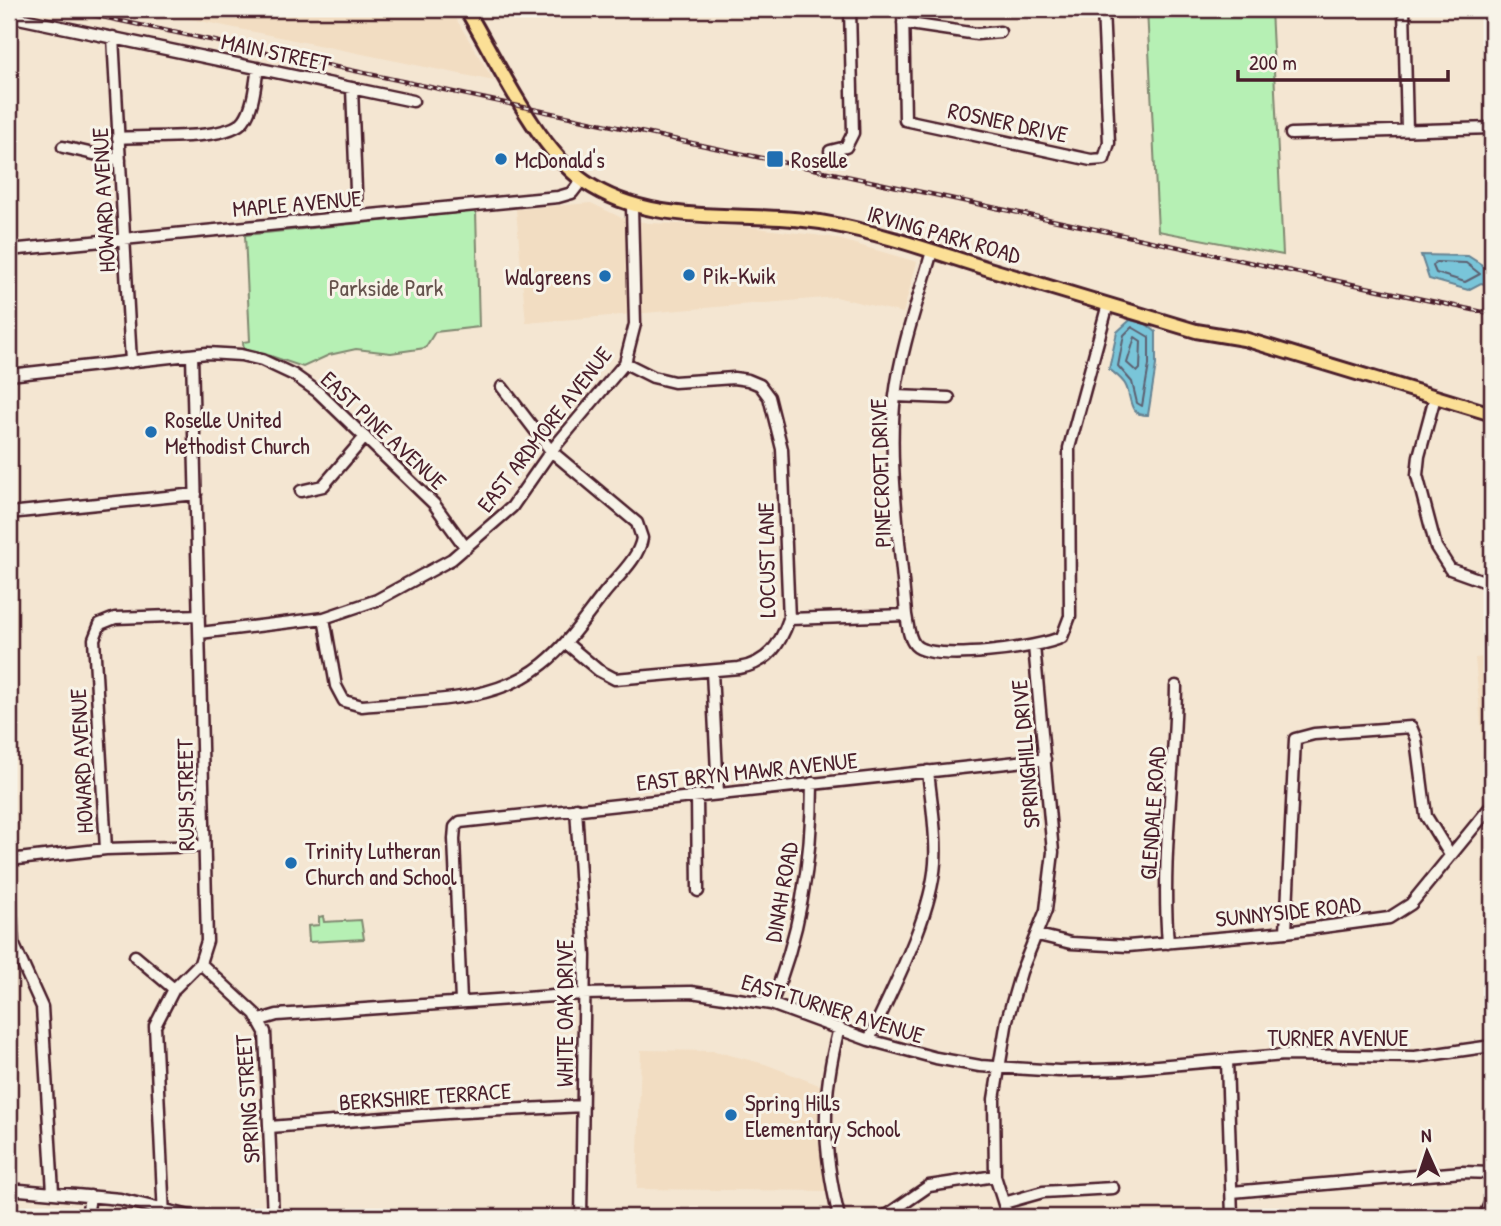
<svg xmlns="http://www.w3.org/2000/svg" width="1501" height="1226" viewBox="0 0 1501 1226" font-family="'Patrick Hand',sans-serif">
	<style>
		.built { fill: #f2ddc2 }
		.green { fill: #b6f0b4; stroke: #808870; stroke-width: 2 }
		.water { fill: #79c5d9; stroke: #668393; stroke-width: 2 }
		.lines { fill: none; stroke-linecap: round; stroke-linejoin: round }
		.shore { stroke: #5d6171; stroke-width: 2 }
		.minor-casing { stroke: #4a1f2b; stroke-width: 15 }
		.major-casing { stroke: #4a1f2b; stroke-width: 18 }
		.minor { stroke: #f7f3e8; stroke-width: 10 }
		.major { stroke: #fbdf96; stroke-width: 12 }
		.rail-casing { stroke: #4a1f2b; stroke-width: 4.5 }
		.rail { stroke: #f7f3e8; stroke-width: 2; stroke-dasharray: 5; stroke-linecap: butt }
		.poi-dot { fill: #1f6fb2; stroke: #f7f3e8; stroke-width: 2.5 }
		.labels { text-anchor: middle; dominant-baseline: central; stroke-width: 6; stroke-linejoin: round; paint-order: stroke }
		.street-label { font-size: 23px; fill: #4a1f2b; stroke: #f7f3e8 }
		.poi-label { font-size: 23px; fill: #4a1f2b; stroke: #f7f3e8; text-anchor: start }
		.park-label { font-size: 23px; fill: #65534d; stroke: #f7f3e8 }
	</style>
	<rect width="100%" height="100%" fill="#f4e6d2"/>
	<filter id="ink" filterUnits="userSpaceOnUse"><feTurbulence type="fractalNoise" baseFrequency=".0143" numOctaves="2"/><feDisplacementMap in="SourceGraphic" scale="14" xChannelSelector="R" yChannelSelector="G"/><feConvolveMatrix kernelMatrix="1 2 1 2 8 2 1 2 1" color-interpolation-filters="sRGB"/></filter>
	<g filter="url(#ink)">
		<path class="built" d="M142 9H450L494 81Z
			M591 203 622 218 649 223 740 226 831 237 917 262 903 313 836 297 526 323 516 209Z
			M1492 656V801L1488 806 1475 658Z
			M641 1050 714 1051 765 1064 824 1087 822 1143 830 1191 637 1189Z"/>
		<path class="green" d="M1147 9H1271L1283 255 1158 231Z
			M476 211 479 327 435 332 425 348 391 353 356 349 329 355 303 367 265 354 264 357 244 354 243 342 250 341 245 235Z
			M323 916 324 922 361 920 364 939 309 942 308 926 319 925V917Z"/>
		<path class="water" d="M1421 255 1468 256 1487 268 1492 267V286L1481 283 1468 290 1429 279Z
			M1130 320 1146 324 1156 332V365L1148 415C1128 416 1132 399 1126 386 1123 379 1115 374 1109 369L1117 332Z"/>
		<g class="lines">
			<path class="shore" d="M1436 262 1466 263 1480 274 1465 282 1436 273 1433 266Z
				M1132 327 1149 337V365L1142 406 1137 403 1132 382 1118 366 1124 335Z
				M1135 337 1141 341 1140 369 1137 372 1127 363Z"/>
			<defs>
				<path id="minor" d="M903 9 905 120 1091 160 1104 159 1109 143 1103 9
					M1404 9 1407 130
					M9 16 413 101
					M903 23 977 34 1000 32
					M113 37 131 362
					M352 88 357 216
					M1291 134 1492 128
					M118 138C145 135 228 142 244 120 254 107 255 83 258 68
					M63 147 120 160
					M830 151 846 147 853 133 850 9
					M9 250 558 197 572 193 582 180
					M932 251C919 298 901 347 895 396 887 463 901 547 906 615 908 624 908 637 915 645 932 663 1041 648 1062 637L1070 616 1069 448 1108 304
					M9 333 11 375
					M9 375 207 353 241 355 262 360 294 375 318 392 434 504 466 548
					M895 396 949 398
					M1435 397 1419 456 1417 475 1436 547 1450 569 1492 584
					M301 491 323 486 365 437
					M9 513 196 494
					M324 618 336 686 344 701 362 706C422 700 494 704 543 664 567 645 584 619 603 595 615 579 639 559 642 538L637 523 551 451 502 387
					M789 619 906 615
					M200 633 324 618 377 600 452 559 512 507 551 451 625 363 635 324 632 207
					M566 643 598 670 615 679 739 668C768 663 780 645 789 619L782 449 769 397 760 385 748 380 734 378 674 382 653 377 625 363
					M712 671 718 793
					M697 795 698 891
					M576 808 585 956 581 1217
					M106 849 94 639 100 624 115 618 199 615
					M9 860 106 849 204 846
					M9 869 13 943 42 1007 53 1192
					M1286 932 1295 739 1314 734 1411 727 1416 739 1426 816 1450 855
					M1038 935 1071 943 1128 946 1286 932 1389 918 1411 904 1492 805
					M1168 943C1161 857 1175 772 1176 686
					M135 956 174 989
					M200 963 255 1014 265 1032 273 1217
					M461 1001 454 839 455 827 460 822 1045 759
					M771 1004C800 935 812 858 812 783
					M260 1020 277 1015 582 994 691 992 771 1004 869 1040 936 1058 980 1066 1059 1071 1123 1069 1284 1055 1415 1057 1492 1046
					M869 1040C892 989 931 918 935 863 937 833 931 801 928 771
					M1227 1060 1232 1217
					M270 1127 447 1113 583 1106
					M9 1189 120 1199 194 1217
					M1232 1192 1462 1172 1492 1173
					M1004 1203 1043 1192 1113 1188
					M272 1215 295 1217
					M87 1217 90 1196
					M164 1217 155 1026 174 989 200 963 207 941 192 355
					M839 1217C822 1147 821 1098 839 1028
					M884 1217 929 1186 995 1176
					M1008 1217 995 1176 994 1099 1007 1020 1021 972 1046 910 1053 852 1034 646
					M1484 1217 1492 1199"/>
				<path id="major" d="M466 9C496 59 537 149 585 182 657 231 750 208 831 224 885 234 937 253 989 269 1058 290 1127 310 1196 331L1244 339 1492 414"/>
			</defs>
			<use href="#minor" class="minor-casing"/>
			<use href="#major" class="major-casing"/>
			<use href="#minor" class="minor"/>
			<use href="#major" class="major"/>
			<defs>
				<path id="rail" d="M65 9 1492 314"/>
			</defs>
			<use href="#rail" class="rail-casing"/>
			<use href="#rail" class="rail"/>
		</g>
	</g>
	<g class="poi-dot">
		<circle cx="501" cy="159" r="7"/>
		<rect x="766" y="150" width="18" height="18" rx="3.5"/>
		<circle cx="689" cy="275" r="7"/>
		<circle cx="605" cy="276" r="7"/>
		<circle cx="151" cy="432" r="7"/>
		<circle cx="291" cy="863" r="7"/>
		<circle cx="731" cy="1115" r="7"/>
	</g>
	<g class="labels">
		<g class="street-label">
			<text transform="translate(276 52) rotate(12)">MAIN STREET</text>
			<text transform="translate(1008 122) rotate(12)">ROSNER DRIVE</text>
			<text transform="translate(103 200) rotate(-93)">HOWARD AVENUE</text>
			<text transform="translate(297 203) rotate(-5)">MAPLE AVENUE</text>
			<text transform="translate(944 234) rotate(16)">IRVING PARK ROAD</text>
			<text transform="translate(544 429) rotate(-52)">EAST ARDMORE AVENUE</text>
			<text transform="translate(384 430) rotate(43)">EAST PINE AVENUE</text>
			<text transform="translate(880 473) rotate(-92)">PINECROFT DRIVE</text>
			<text transform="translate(766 560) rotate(-91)">LOCUST LANE</text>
			<text transform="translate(1025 754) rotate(-95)">SPRINGHILL DRIVE</text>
			<text transform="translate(81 761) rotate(-93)">HOWARD AVENUE</text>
			<text transform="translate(747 771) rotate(-6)">EAST BRYN MAWR AVENUE</text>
			<text transform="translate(185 795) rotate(-91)">RUSH STREET</text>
			<text transform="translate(1152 813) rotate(-86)">GLENDALE ROAD</text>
			<text transform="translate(781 892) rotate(-80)">DINAH ROAD</text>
			<text transform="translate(1288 911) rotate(-6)">SUNNYSIDE ROAD</text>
			<text transform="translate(833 1008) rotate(17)">EAST TURNER AVENUE</text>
			<text transform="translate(564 1013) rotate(-90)">WHITE OAK DRIVE</text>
			<text x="1338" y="1037">TURNER AVENUE</text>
			<text transform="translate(425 1096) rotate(-4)">BERKSHIRE TERRACE</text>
			<text transform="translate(247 1099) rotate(-94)">SPRING STREET</text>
		</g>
		<g class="poi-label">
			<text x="515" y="159">McDonald's</text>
			<text x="791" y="159">Roselle</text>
			<text x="703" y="275">Pik-Kwik</text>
			<text x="591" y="276" text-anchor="end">Walgreens</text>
			<text x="165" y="419">Roselle United<tspan x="165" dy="26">Methodist Church</tspan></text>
			<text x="305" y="850">Trinity Lutheran<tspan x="305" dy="26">Church and School</tspan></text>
			<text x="745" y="1102">Spring Hills<tspan x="745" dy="26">Elementary School</tspan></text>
		</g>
		<g class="park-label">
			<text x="386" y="287">Parkside Park</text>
		</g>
	</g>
	<rect width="1501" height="1226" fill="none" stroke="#f7f3e8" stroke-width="35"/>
	<rect x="18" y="18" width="1466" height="1191" fill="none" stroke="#4a1f2b" stroke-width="2.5" filter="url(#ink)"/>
	<g transform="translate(1427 1152) rotate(357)" stroke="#f7f3e8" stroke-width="5" paint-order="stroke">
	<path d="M0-5L12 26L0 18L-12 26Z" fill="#4a1f2b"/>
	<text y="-10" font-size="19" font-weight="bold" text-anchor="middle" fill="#4a1f2b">N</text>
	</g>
	<path d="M1238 70v10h210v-10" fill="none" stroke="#4a1f2b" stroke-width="3.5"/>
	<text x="1249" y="70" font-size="21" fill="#4a1f2b" stroke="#f7f3e8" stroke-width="5" paint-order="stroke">200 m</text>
</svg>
